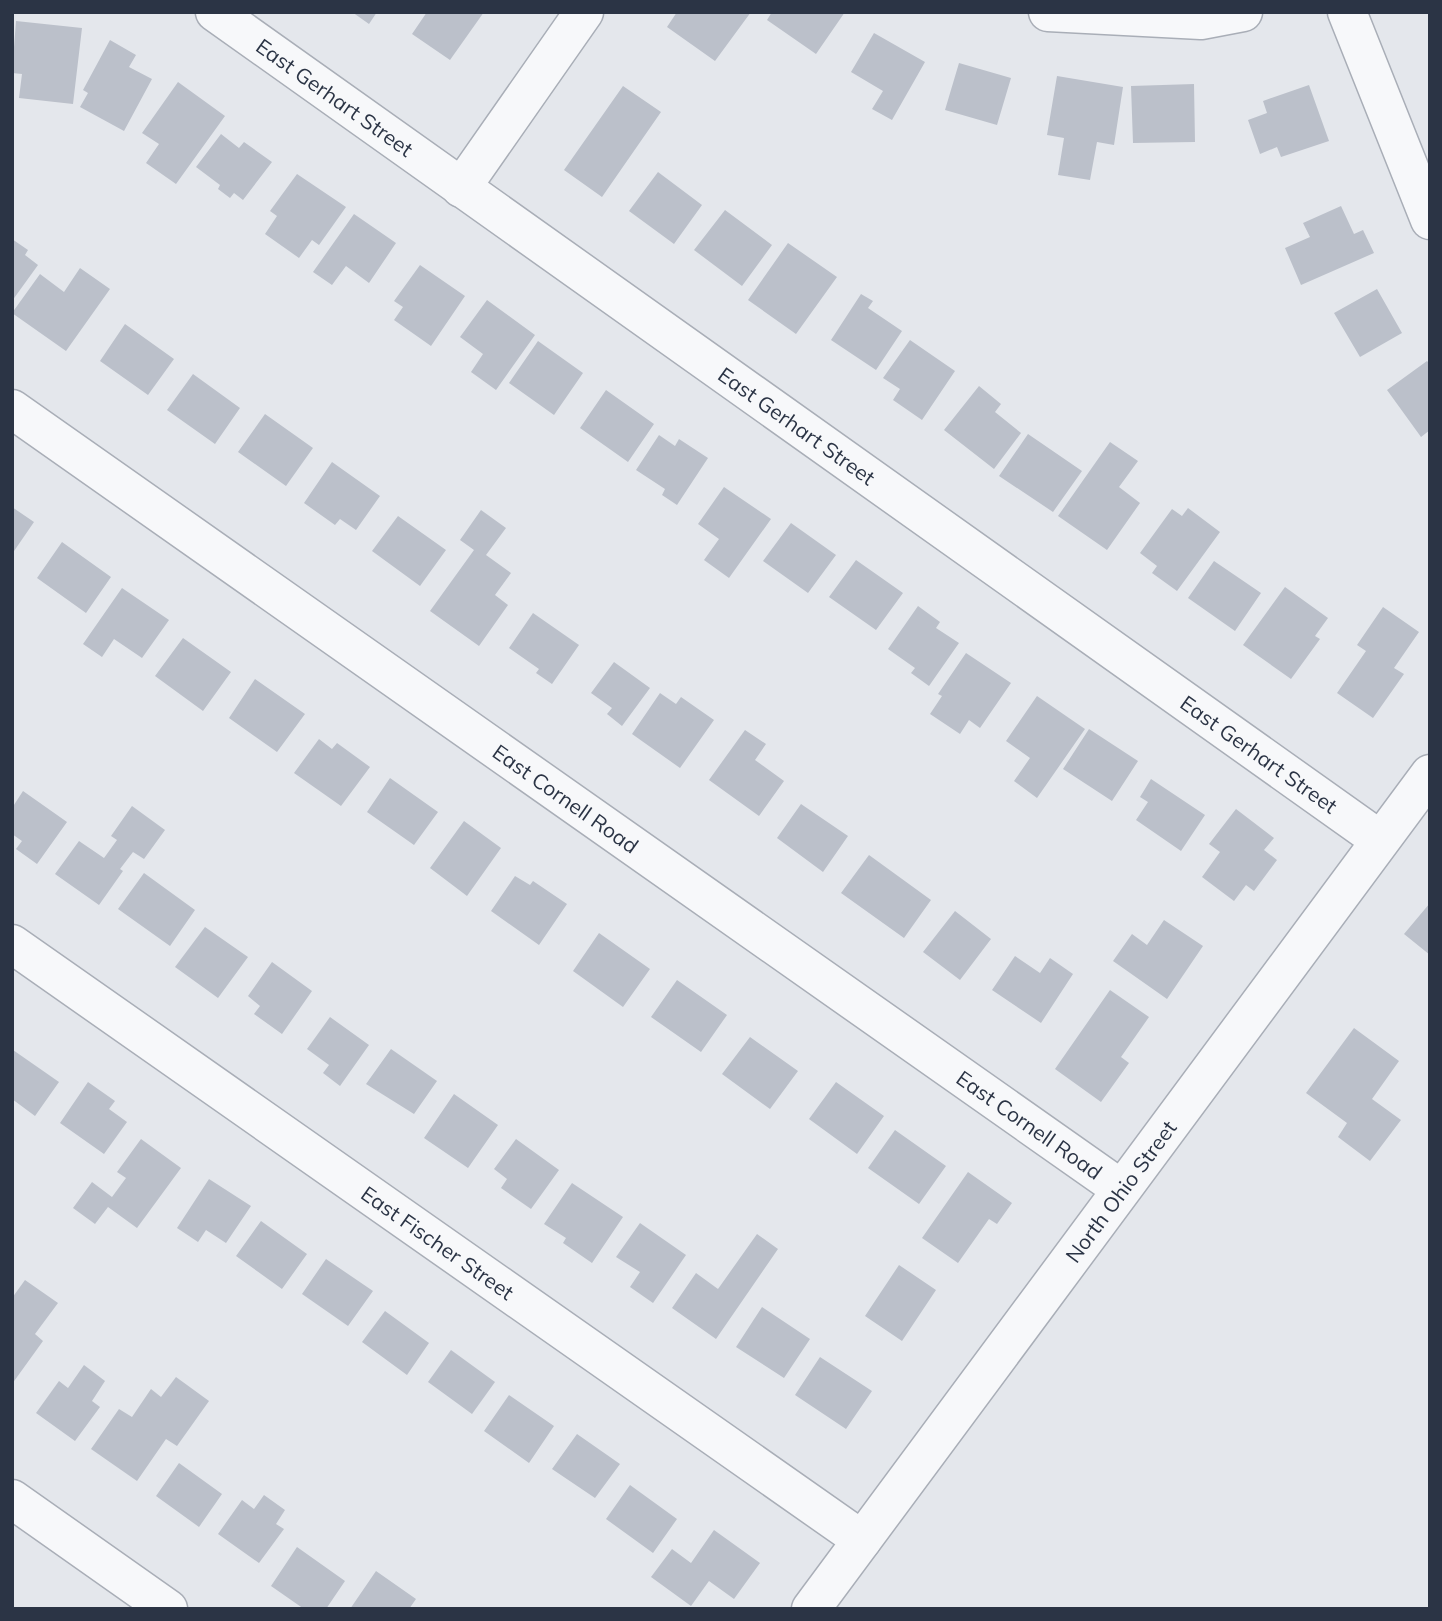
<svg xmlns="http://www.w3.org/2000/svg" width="1442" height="1621" viewBox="0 0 1442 1621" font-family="Mulish,sans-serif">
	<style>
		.building { fill: #bbc0ca }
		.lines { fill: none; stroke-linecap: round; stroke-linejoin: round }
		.minor-casing { stroke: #a9aeb7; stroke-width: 41 }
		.tertiary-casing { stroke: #a9aeb7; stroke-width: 41 }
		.minor { stroke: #f7f8fa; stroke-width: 38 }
		.tertiary { stroke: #f7f8fa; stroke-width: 38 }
		.labels { text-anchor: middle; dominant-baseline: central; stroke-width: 7; stroke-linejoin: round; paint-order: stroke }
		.street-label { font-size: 21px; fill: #2b3445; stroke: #f4f6f9 }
	</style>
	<rect width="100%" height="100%" fill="#e4e7ec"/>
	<path class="building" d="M352 12H377L369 24Z
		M427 12H484L450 60 412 34Z
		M677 12H751L715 61 667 27Z
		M772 12H845L816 54 767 20Z
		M16 21 82 28 73 104 19 98 22 74 12 73Z
		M874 33 925 62 892 120 872 109 883 91 851 72Z
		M110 40 136 55 129 67 152 79 124 131 80 107 88 93 83 90Z
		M959 63 1011 78 997 125 945 110Z
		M1057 76 1123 87 1114 145 1097 142 1090 180 1058 175 1064 138 1047 135Z
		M178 82 225 116 176 184 146 163 159 144 142 133Z
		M1194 84 1195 142 1133 143 1131 86Z
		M1309 85 1329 141 1281 157 1277 147 1260 154 1248 120 1267 113 1263 101Z
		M623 86 661 112 602 197 564 170Z
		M221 134 239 148 244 142 272 162 243 200 234 193 230 198 218 189 220 185 196 167Z
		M658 172 702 205 674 244 629 211Z
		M297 174 346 207 319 245 312 240 299 258 265 234 277 216 270 211Z
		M1341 206 1354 234 1363 230 1374 253 1301 285 1285 248 1310 237 1303 223Z
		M725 210 772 245 742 286 694 250Z
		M354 214 396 243 369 283 346 266 332 285 313 272Z
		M12 239 28 250 25 255 38 265 12 301Z
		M788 243 837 277 796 334 748 300Z
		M420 265 465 296 431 346 394 320 403 307 394 301Z
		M80 268 110 289 66 351 12 313 40 274 64 292Z
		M1377 289 1402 333 1360 357 1334 313Z
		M861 294 873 301 868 308 902 331 876 370 831 340Z
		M487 300 535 335 496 390 471 372 483 354 460 337Z
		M125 324 174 359 148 395 100 361Z
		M910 340 955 371 922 420 893 400 900 389 883 378Z
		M538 341 583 373 554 415 509 383Z
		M1427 361 1430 364V430L1421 437 1387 390Z
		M193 374 240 408 215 444 167 410Z
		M979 386 1001 404 995 412 1021 433 994 469 944 430Z
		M606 390 654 424 628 462 580 428Z
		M265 414 313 448 286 486 238 452Z
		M1028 434 1082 471 1053 512 999 476Z
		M659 435 675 446 679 439 708 458 677 505 662 495 665 489 636 470Z
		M1110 442 1138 461 1119 487 1140 503 1107 550 1058 516Z
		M332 462 380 496 356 530 340 519 335 525 304 503Z
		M724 487 771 519 729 578 704 560 719 539 698 524Z
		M12 507 34 522 12 554Z
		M1188 508 1220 532 1177 591 1152 573 1157 566 1140 553 1172 509 1182 516Z
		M481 510 506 528 486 555 511 573 495 595 508 605 479 646 430 611 474 550 460 540Z
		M398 516 446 550 420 586 372 551Z
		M791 523 836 555 808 593 763 561Z
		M62 542 111 577 86 613 37 578Z
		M856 560 903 593 876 630 829 597Z
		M1214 561 1261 593 1235 631 1188 598Z
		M1285 587 1328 618 1315 636 1320 639 1291 679 1243 645Z
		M122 588 169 620 142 658 114 639 102 657 83 644Z
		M918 606 940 622 936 628 959 643 929 686 911 673 915 668 888 649Z
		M1383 607 1419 632 1394 668 1404 674 1373 718 1337 693 1366 651 1357 645Z
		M533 613 579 645 552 684 536 673 539 669 509 648Z
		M183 638 231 672 203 711 155 676Z
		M966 653 1011 683 980 728 969 720 960 734 930 714 942 696 938 694Z
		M614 662 650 688 622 726 607 714 612 708 591 693Z
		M255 679 305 714 277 752 229 718Z
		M660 693 676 704 681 697 714 720 680 768 632 734Z
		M1037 696 1085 729 1037 798 1014 781 1030 758 1006 741Z
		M1089 729 1138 761 1112 801 1063 769Z
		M745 730 766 744 755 760 784 781 759 816 709 780Z
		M319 739 332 749 337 743 370 767 341 806 294 773Z
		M390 778 438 812 414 845 367 812Z
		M1151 779 1205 815 1181 851 1136 820 1148 802 1140 797Z
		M23 791 67 822 37 864 16 849 22 841 12 834V808Z
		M801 804 848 836 823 872 777 838Z
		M132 806 165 830 144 859 133 852 120 869 123 871 99 905 55 874 79 841 104 858 117 840 111 836Z
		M1236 809 1274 838 1264 850 1277 860 1254 891 1246 885 1234 901 1202 877 1220 852 1209 844Z
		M464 821 501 848 467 896 430 868Z
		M869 855 931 900 904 938 841 893Z
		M144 873 195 910 170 946 118 909Z
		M515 876 530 885 533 881 567 904 539 945 491 911Z
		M1430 903V955L1404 934Z
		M955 911 991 939 960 980 923 952Z
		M1164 920 1203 946 1167 999 1113 961 1132 934 1147 945Z
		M205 927 248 957 218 998 175 967Z
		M599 933 650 969 623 1007 573 971Z
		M1015 956 1040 973 1050 958 1073 974 1041 1023 992 990Z
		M272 962 312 991 282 1034 254 1014 260 1006 248 996Z
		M677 980 727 1015 701 1052 651 1017Z
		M1110 990 1149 1017 1121 1057 1129 1063 1101 1102 1055 1069Z
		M330 1017 369 1045 340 1086 323 1073 329 1065 307 1049Z
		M1354 1028 1399 1061 1372 1099 1401 1120 1370 1161 1338 1137 1347 1123 1306 1093Z
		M750 1037 798 1071 770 1109 722 1074Z
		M391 1049 437 1081 414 1114 366 1084Z
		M13 1050 59 1082 35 1116 12 1099Z
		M88 1082 115 1101 109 1109 127 1122 104 1154 60 1123Z
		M836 1082 884 1116 857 1154 809 1119Z
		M454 1094 498 1125 468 1168 424 1138Z
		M895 1130 946 1166 919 1204 868 1168Z
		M141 1139 181 1168 137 1228 108 1207 95 1224 73 1208 92 1182 112 1197 126 1178 117 1172Z
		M516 1139 559 1170 531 1209 501 1188 507 1179 494 1169Z
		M968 1172 1012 1203 997 1224 989 1219 958 1263 922 1238Z
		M209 1179 251 1206 226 1243 206 1230 198 1242 177 1228Z
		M572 1183 623 1217 592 1263 563 1243 566 1238 544 1224Z
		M261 1221 307 1254 282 1289 236 1256Z
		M640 1223 686 1255 653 1303 630 1287 640 1272 616 1257Z
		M757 1234 778 1249 716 1339 672 1308 696 1273 718 1289Z
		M326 1259 373 1291 348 1326 302 1294Z
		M899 1265 936 1290 902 1341 865 1316Z
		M25 1280 58 1303 35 1334 43 1341 12 1384V1298Z
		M762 1307 810 1339 784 1378 736 1347Z
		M385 1311 429 1343 407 1375 362 1342Z
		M451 1350 495 1382 472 1414 428 1382Z
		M820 1357 872 1391 846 1429 795 1395Z
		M84 1365 105 1381 92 1401 100 1407 75 1441 36 1413 59 1381 68 1388Z
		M176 1377 209 1401 177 1446 166 1439 137 1481 91 1449 119 1409 132 1417 151 1389 161 1397Z
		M509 1395 554 1426 529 1463 484 1431Z
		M577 1434 620 1464 595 1498 552 1469Z
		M179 1463 222 1494 199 1527 156 1496Z
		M630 1485 677 1519 653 1553 606 1519Z
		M264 1495 285 1510 276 1524 284 1529 259 1563 218 1534 242 1500 254 1509Z
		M714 1530 760 1563 734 1599 709 1581 691 1606 651 1577 672 1549 691 1563Z
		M297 1547 345 1581 326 1609H304L271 1586Z
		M376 1571 416 1599 409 1609H350Z"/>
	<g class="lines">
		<defs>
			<g id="minor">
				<path id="s1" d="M215 12 1380 840"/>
				<path d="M1048 12 1201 20 1243 12"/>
				<path d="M1347 12 1430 220"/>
				<path d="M461 188 584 12"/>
				<path id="s2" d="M12 409 1121 1189"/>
				<path id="s3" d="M12 944 862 1540"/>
				<path d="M12 1499 168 1609"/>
			</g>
			<g id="tertiary">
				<path id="s4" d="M811 1609 1430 774"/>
			</g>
		</defs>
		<use href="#minor" class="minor-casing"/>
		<use href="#tertiary" class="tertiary-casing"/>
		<use href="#minor" class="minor"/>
		<use href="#tertiary" class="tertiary"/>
	</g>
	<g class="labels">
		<g class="street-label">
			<text stroke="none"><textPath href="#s1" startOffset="147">East Gerhart Street</textPath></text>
			<text stroke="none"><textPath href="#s1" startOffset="714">East Gerhart Street</textPath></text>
			<text stroke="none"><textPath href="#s1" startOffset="1281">East Gerhart Street</textPath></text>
			<text stroke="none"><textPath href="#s2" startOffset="677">East Cornell Road</textPath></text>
			<text stroke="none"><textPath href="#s2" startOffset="1244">East Cornell Road</textPath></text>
			<text stroke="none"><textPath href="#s4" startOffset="520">North Ohio Street</textPath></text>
			<text stroke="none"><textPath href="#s3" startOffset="520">East Fischer Street</textPath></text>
		</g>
	</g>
	<rect width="1442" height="1621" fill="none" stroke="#2b3445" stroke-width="28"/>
</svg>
